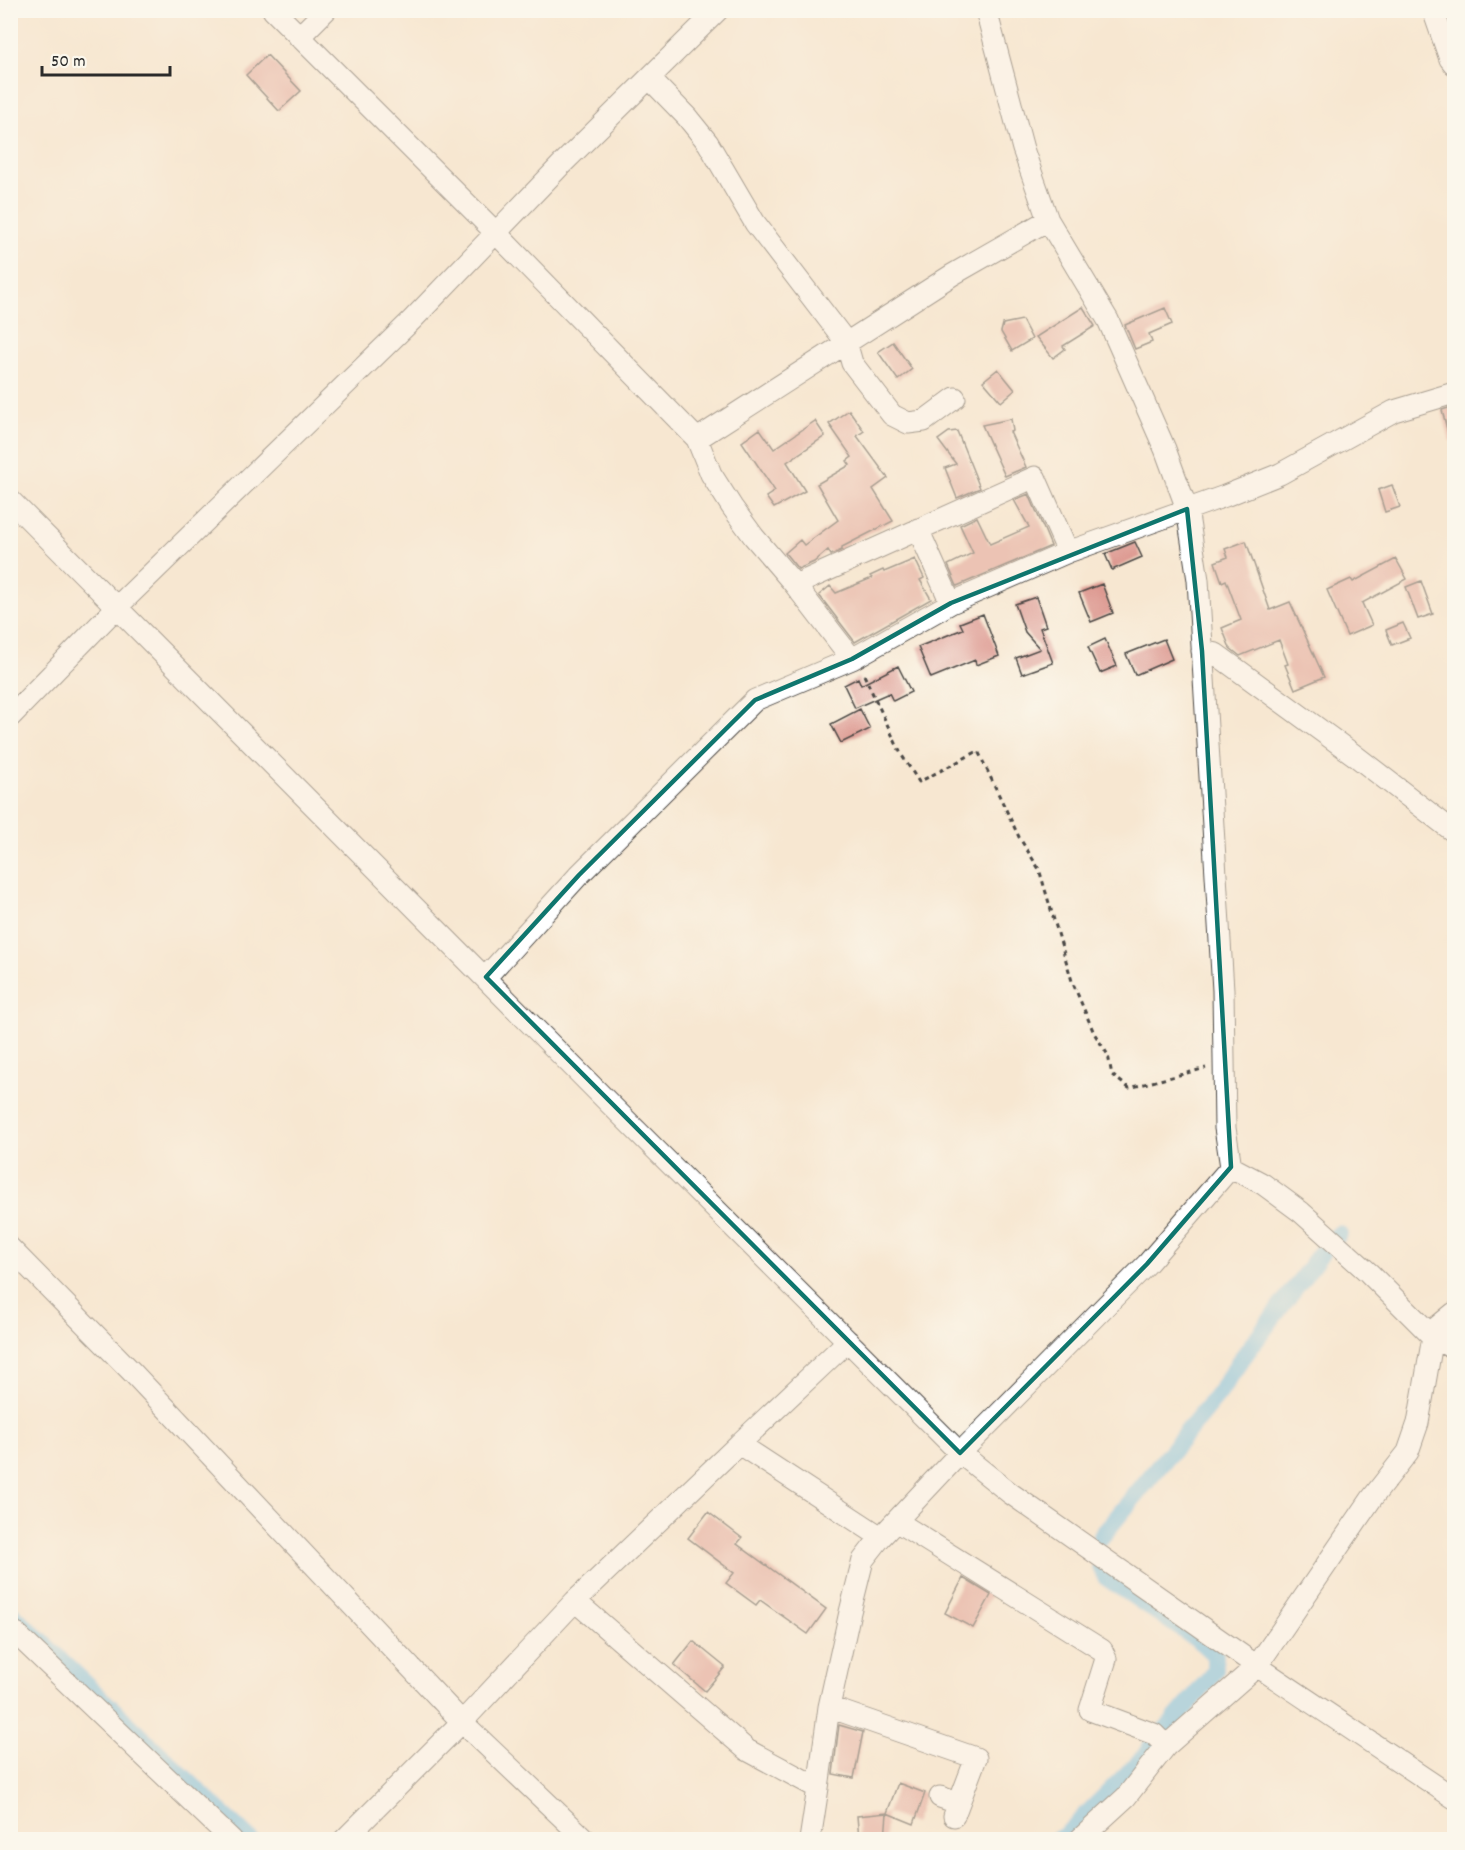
<svg xmlns="http://www.w3.org/2000/svg" width="1465" height="1850" viewBox="0 0 1465 1850" font-family="Dekko,sans-serif">
	<style>
		.lines { fill: none; stroke-linecap: round; stroke-linejoin: round }
		.canal { stroke: #6abde6; stroke-width: 18 }
		.building { fill: #dd9890 }
		.minor-casing { stroke: #4a4744; stroke-width: 23 }
		.path { stroke: #4a4744; stroke-width: 3; stroke-dasharray: 4.5 4.5; stroke-linecap: butt }
		.minor { stroke: #fff; stroke-width: 21 }
		.marked { fill: none; stroke: #0f766e; stroke-width: 4.5; stroke-linejoin: round }
	</style>
	<rect width="100%" height="100%" fill="#fbf7ec"/>
	<filter id="ink" filterUnits="userSpaceOnUse"><feTurbulence type="fractalNoise" baseFrequency=".0167" numOctaves="2"/><feDisplacementMap in="SourceGraphic" scale="12" xChannelSelector="R" yChannelSelector="G"/><feConvolveMatrix kernelMatrix="1 2 1 2 8 2 1 2 1" color-interpolation-filters="sRGB"/></filter>
	<filter id="wash" filterUnits="userSpaceOnUse"><feTurbulence type="fractalNoise" baseFrequency=".008" numOctaves="4" result="noise"/><feDisplacementMap in="SourceGraphic" scale="24" xChannelSelector="R" yChannelSelector="G"/><feGaussianBlur stdDeviation="1.35" result="paint"/><feColorMatrix in="noise" values="0 0 0 0 0 0 0 0 0 0 0 0 0 0 0 0 0 1.4 0 .05"/><feComposite in="paint" operator="in"/></filter>
	<g filter="url(#wash)">
		<rect width="100%" height="100%" fill="#f7e7d1"/>
		<g class="lines">
			<path class="canal" d="M1101 1537 1219 1393 1240 1361 1324 1249 1339 1234
				M10 1612 250 1840
				M1057 1840 1066 1835 1145 1756 1150 1748 1208 1681 1215 1670V1655L1201 1642 1106 1577 1101 1567"/>
		</g>
		<g id="blocks">
			<path class="building" d="M267 55 301 91 279 111 246 75Z
				M1083 307 1095 326 1063 346 1065 349 1053 358 1036 337Z
				M1165 308 1172 324 1149 334 1152 342 1135 349 1125 325Z
				M1022 320 1032 339 1012 351 1001 332 1003 324Z
				M893 342 912 369 898 380 878 352Z
				M998 369 1015 390 1001 402 983 381Z
				M1455 406V440L1450 441 1442 410Z
				M849 410 864 431 857 436 888 478 873 489 893 521 842 547V550L831 555 828 550 814 562 798 569 785 553 800 540 804 545 838 520 817 484 850 465 847 461 852 457 829 424Z
				M1011 419 1013 431 1010 432 1026 467 1005 476 982 425Z
				M815 421 825 436 787 462 805 491 774 508 766 497 775 491 742 442 760 429 774 449Z
				M957 431 980 488 957 498 945 468 956 464 938 440 949 432Z
				M1392 485 1400 507 1385 512 1378 490Z
				M1029 494 1051 546 957 586 948 565 973 553 960 525 977 517 990 544 1029 527 1014 500Z
				M1246 541 1270 610 1290 602 1324 677 1295 689 1285 665 1288 664 1279 640 1240 656 1230 648 1222 628 1241 620 1226 580 1222 582 1215 562 1228 557 1225 549Z
				M1135 542 1142 557 1112 570 1105 554Z
				M915 559 924 578 920 580 931 599 855 642 819 595 830 586 836 593 872 578 870 576 883 570 884 572Z
				M1396 559 1407 579 1362 603 1372 625 1347 636 1327 590 1351 579 1353 582Z
				M1421 581 1433 614 1418 619 1406 587Z
				M1102 584 1113 613 1091 622 1079 593Z
				M1036 597 1046 626 1040 628 1053 663 1022 674 1016 658 1040 649 1025 632 1015 604Z
				M983 614 999 656 976 665 975 660 931 678 918 647 963 629 960 623Z
				M1403 623 1410 638 1392 645 1386 630Z
				M1105 639 1117 666 1100 673 1088 647Z
				M1164 639 1172 659 1135 675 1126 654Z
				M898 666 911 692 893 701 889 693 855 708 844 685 858 678 861 685Z
				M860 709 870 729 841 743 831 724Z
				M708 1512 742 1538 737 1544 826 1609 808 1634 760 1600 756 1605 726 1583 734 1573 688 1538Z
				M963 1578 991 1595 973 1628 945 1613Z
				M693 1641 725 1667 705 1691 674 1665Z
				M839 1725 863 1732 854 1778 833 1774Z
				M898 1783 925 1793 914 1824 887 1813Z
				M887 1813 885 1839H859L857 1816Z"/>
		</g>
	</g>
	<g filter="url(#ink)">
		<use href="#blocks" fill-opacity="0" stroke="#4a4744" stroke-width="1.5"/>
		<g class="lines">
			<defs>
				<path id="minor" d="M273 10 496 233 697 439 711 474 732 507 754 537 795 585 852 659
					M1433 10 1450 59 1454 64
					M299 37 326 10
					M650 79 687 117 708 143 755 223 846 342 852 363 892 415 908 423 924 421 955 398
					M697 439 952 275 1048 220
					M10 500 610 1104 960 1453 1010 1493 1257 1666 1454 1798
					M918 529 951 603
					M795 585 1035 477 1068 552
					M1202 651 1216 654 1353 754 1454 832
					M10 717 117 607 412 320 560 166 718 10
					M486 977 579 875 755 700 852 659 951 603 1068 552 1225 496 1280 474 1394 411 1454 393
					M1231 1167 1263 1184 1301 1212 1369 1273 1433 1337 1454 1349
					M10 1248 132 1372 462 1722 586 1840
					M739 1444 848 1341
					M896 1521 1102 1650 1106 1659 1090 1710 1154 1734 1166 1746
					M575 1601 747 1750 818 1788 829 1707 850 1612 863 1560 881 1537
					M10 1628 232 1840
					M829 1707 976 1758 954 1816
					M940 1797 958 1803
					M344 1840 462 1722 575 1601 739 1444 881 1537 960 1453 1147 1264 1231 1167 1225 1128 1223 990 1198 580 1187 509 1165 449 1108 320 1048 220 1023 149 986 10
					M810 1840 818 1788
					M1079 1840 1126 1797 1166 1746 1257 1666 1372 1498 1408 1452 1418 1423 1433 1337 1437 1327 1454 1313"/>
			</defs>
			<use href="#minor" class="minor-casing"/>
			<path class="path" d="M864 675 901 754 919 782 978 751 1019 837 1039 869 1072 981 1094 1033 1108 1055 1112 1075 1129 1088 1206 1068"/>
			<use href="#minor" class="minor"/>
		</g>
	</g>
	<path d="M0 0H1465V1850H0ZM1187 509 1202 651 1231 1167 1147 1264 960 1453 486 977 579 875 755 700 852 659 951 603Z" fill="#f7e7d1" fill-opacity=".55" fill-rule="evenodd"/>
	<path class="marked" d="M1187 509 1202 651 1231 1167 1147 1264 960 1453 486 977 579 875 755 700 852 659 951 603Z"/>
	<rect width="1465" height="1850" fill="none" stroke="#fbf7ec" stroke-width="36"/>
	<path d="M42 66v9h128v-9" fill="none" stroke="#2b2b2b" stroke-width="3"/>
	<text x="51" y="66" font-size="18" fill="#2b2b2b" stroke="#fbf7ec" stroke-width="4.5" paint-order="stroke">50 m</text>
</svg>
